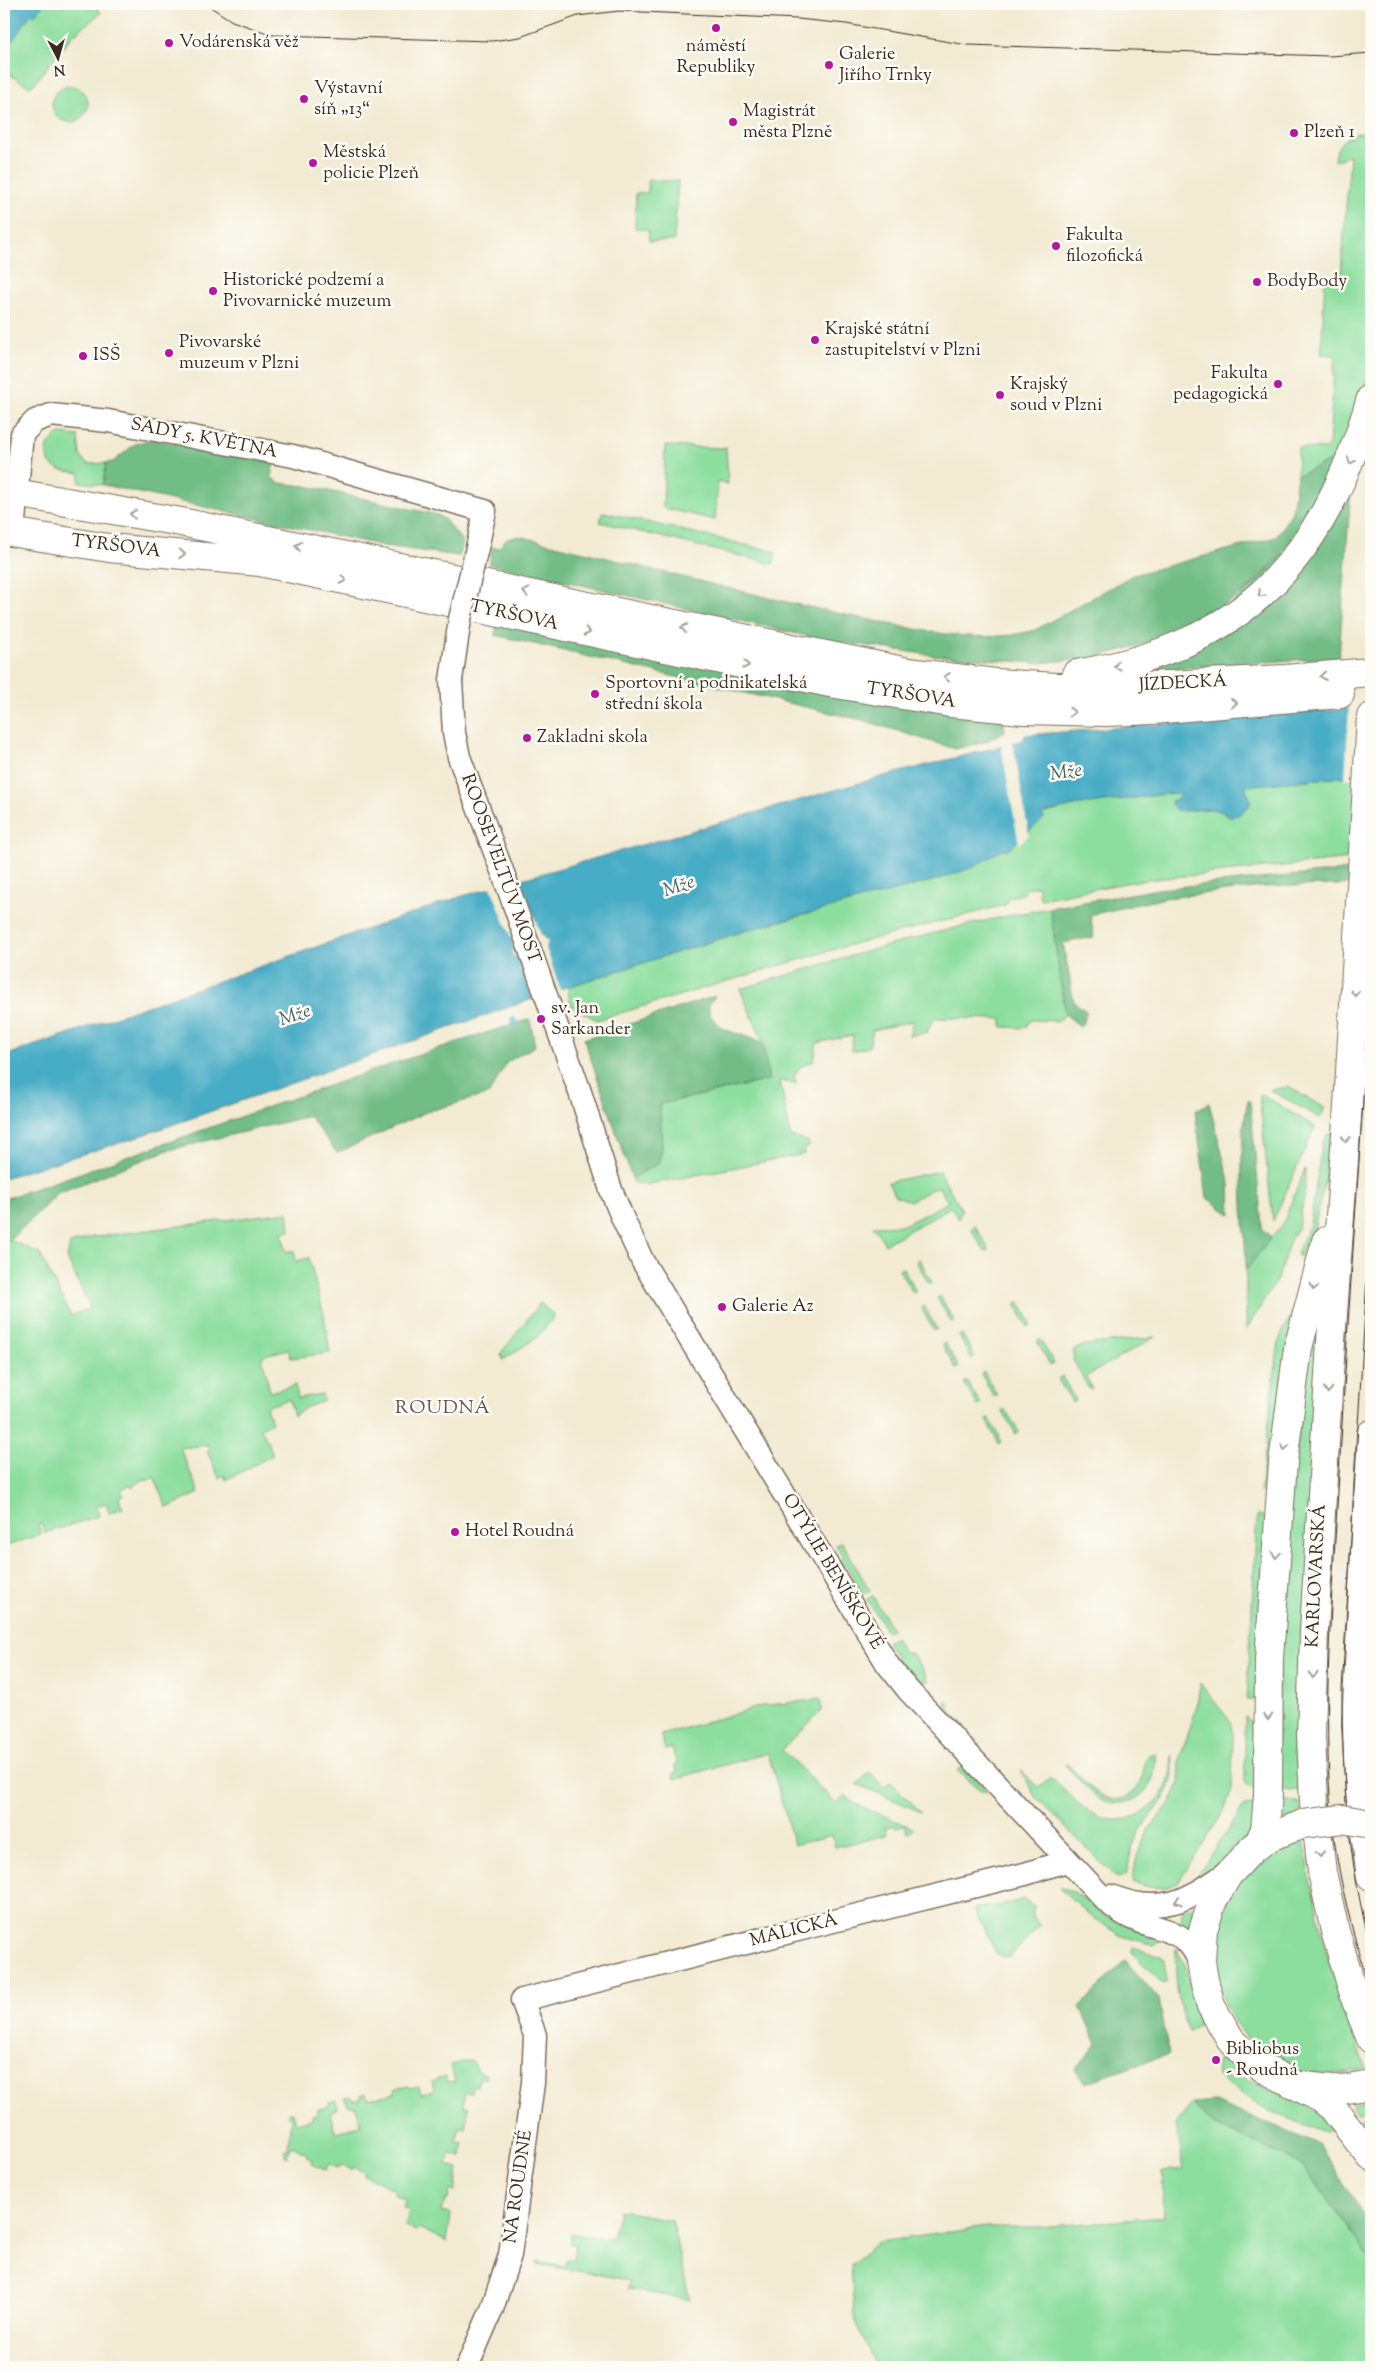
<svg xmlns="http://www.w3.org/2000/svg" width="1375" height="2371" viewBox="0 0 1375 2371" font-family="'Sorts Mill Goudy',serif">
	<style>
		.green { fill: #8cde9e; stroke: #64845e }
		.forest { fill: #71bd85; stroke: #567452 }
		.water { fill: #46acc5; stroke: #406b72 }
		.pier { fill: #f2ead2 }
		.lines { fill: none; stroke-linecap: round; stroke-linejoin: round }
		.stream { stroke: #46acc5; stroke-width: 5.5 }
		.minor-casing { stroke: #7b6d5d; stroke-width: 25 }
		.major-casing { stroke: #7b6d5d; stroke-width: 30 }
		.minor { stroke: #fff; stroke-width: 22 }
		.major { stroke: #fff; stroke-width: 28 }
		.tram { stroke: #3b2a1e; stroke-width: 1 }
		.minor-bridge-casing { stroke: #7b6d5d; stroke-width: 25; stroke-linecap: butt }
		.major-bridge-casing { stroke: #7b6d5d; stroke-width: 30; stroke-linecap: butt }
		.minor-bridge { stroke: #fff; stroke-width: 22 }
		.major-bridge { stroke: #fff; stroke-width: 28 }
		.oneway { stroke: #a79f9a }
		.poi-dot { fill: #b5179e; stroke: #fdfcf7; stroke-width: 2 }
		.labels { text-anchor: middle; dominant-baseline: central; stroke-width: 5; stroke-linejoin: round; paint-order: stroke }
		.poi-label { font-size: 18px; fill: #3b2a1e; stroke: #fdfcf7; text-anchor: start }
		.street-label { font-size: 18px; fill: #3b2a1e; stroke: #fdfcf7 }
		.water-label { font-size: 19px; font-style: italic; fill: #3f5e61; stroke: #fdfcf7 }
		.neighbourhood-label { font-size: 19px; letter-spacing: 1px; fill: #6b5257; stroke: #fdfcf7 }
	</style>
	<rect width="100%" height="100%" fill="#fdfcf7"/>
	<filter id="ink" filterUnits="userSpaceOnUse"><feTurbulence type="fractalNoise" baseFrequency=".02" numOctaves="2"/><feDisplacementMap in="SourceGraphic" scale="10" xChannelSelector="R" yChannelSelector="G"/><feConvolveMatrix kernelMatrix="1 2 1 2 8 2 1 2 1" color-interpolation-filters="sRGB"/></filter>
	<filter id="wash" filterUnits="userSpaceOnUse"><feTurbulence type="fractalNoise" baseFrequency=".0096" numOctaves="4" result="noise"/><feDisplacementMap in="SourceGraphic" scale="20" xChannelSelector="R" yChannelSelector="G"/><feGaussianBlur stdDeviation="1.12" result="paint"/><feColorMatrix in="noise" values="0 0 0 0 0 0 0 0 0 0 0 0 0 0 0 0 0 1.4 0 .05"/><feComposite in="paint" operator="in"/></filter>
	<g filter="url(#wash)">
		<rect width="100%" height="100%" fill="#f2ead2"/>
		<path class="green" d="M4 4H95L101 13 72 36 33 85 28 86 4 71Z
			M52 104a18 18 0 1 1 36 0a18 18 0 1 1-36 0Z
			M1356 133 1371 134V363L1364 402 1343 463 1330 461 1297 476 1298 448 1325 449 1329 445 1335 355 1321 354 1325 282 1341 273 1350 155 1334 161C1335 147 1343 138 1356 133Z
			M648 180 678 181 674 241H649L648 230 635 228 636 193H648Z
			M61 434 78 436 80 455 87 464 106 463 103 485 79 482 80 473C72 472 59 471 53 466 41 456 48 438 61 434Z
			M1371 440V473L1361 466Z
			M665 446 726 448 728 484 718 481 715 520 663 508Z
			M603 512 776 552 773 564 600 522Z
			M1371 774V857L1136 881 1040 899 1038 886 1027 888 1024 893 1008 898 1005 905 846 946 597 1020 571 1006 567 987 754 928 939 879 974 867 1044 817 1041 814 1073 806 1174 793H1180L1182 796 1171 801 1184 811C1202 809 1215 806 1230 816L1238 815 1249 806 1250 800 1244 786Z
			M1050 908 1065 1014 1059 1021 1031 1020 1025 1028 1002 1027V1019L934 1018 927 1032 909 1036 913 1021 873 1030 869 1047 851 1051 853 1035 817 1043 814 1061 800 1067 794 1076 796 1084 780 1081 791 1137 808 1141 809 1147 805 1148 804 1154 645 1185 634 1182 632 1178 658 1163 662 1149 660 1104 769 1080 763 1042 740 989C842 959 944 926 1050 908Z
			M1288 1087 1325 1108 1320 1118 1270 1090Z
			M1263 1095 1315 1127 1273 1221 1260 1104V1096Z
			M1336 1132 1333 1163 1326 1175 1314 1230 1299 1257 1297 1253 1310 1225 1322 1144 1327 1135Z
			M1305 1169V1192L1298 1228 1290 1240 1278 1278 1246 1330V1270L1271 1237 1281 1228Z
			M939 1171 962 1210 958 1219 951 1207 885 1244 873 1226 904 1225 948 1202 938 1186 910 1201 895 1196 888 1182Z
			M288 1212 290 1231 282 1233 286 1251H294L296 1261 309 1258 324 1315 330 1353 291 1358 288 1349 262 1356 270 1392 295 1385 298 1398 322 1394 323 1401 305 1408 294 1416 289 1399 266 1407 272 1422 261 1428 273 1455 226 1480 224 1475 219 1478 207 1451 210 1449 208 1445 180 1448 199 1493 167 1508 154 1477 146 1481 144 1479 132 1487 130 1485 121 1490 123 1495 119 1497 123 1508 109 1513 106 1503 96 1506 99 1516 58 1529 57 1527 53 1528 54 1530 45 1533 41 1524 38 1525 41 1534 4 1547V1242L10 1240 40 1254 71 1316 90 1308 67 1258 70 1244 93 1237Z
			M975 1226 989 1250 985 1252 971 1229Z
			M919 1259 932 1282 929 1284 916 1261Z
			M1324 1265 1299 1790 1275 1789 1284 1526Z
			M903 1268 916 1291 913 1293 899 1270Z
			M1304 1274 1309 1276 1301 1308 1290 1328 1270 1480 1267 1488 1260 1493 1279 1340 1298 1300Z
			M940 1296 954 1320 951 1322 937 1298Z
			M1019 1301 1032 1325 1028 1327 1015 1304Z
			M540 1303 555 1316 537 1337 503 1360 501 1353Z
			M924 1306 937 1329 934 1331 921 1308Z
			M962 1334 975 1357 972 1359 959 1336Z
			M1155 1337 1087 1376 1092 1390 1089 1389 1073 1360 1074 1350 1085 1345Z
			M1040 1339 1054 1363 1050 1365 1037 1341Z
			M945 1343 959 1367 956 1369 942 1345Z
			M984 1372 997 1395 994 1397 981 1374Z
			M1062 1376 1075 1400 1072 1402 1058 1379Z
			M967 1381 981 1404 978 1406 964 1383Z
			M1005 1409 1019 1432 1016 1434 1002 1411Z
			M989 1418 1002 1442 999 1444 986 1420Z
			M1257 1514 1268 1520 1258 1698 1253 1700H1247Z
			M842 1542 870 1591 863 1594 846 1565 841 1567 837 1561 843 1558 836 1545Z
			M873 1596 892 1629 887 1632 867 1599Z
			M895 1637 903 1652 913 1654 929 1681C907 1685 895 1657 887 1642Z
			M1200 1683 1230 1721 1233 1735 1232 1789 1224 1811 1178 1882C1165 1891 1148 1888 1132 1882L1137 1856 1145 1837 1152 1825 1171 1802 1179 1783 1180 1758 1197 1706Z
			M820 1699 822 1710 782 1750 836 1803 846 1795 853 1803 913 1828 912 1831 907 1833 905 1826 896 1828 895 1825 885 1828 887 1835 835 1847 832 1835 794 1845 768 1753 674 1779 673 1773 677 1772 675 1765 677 1764 672 1748 665 1750 661 1735 762 1706Z
			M945 1701 949 1703 950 1710 966 1727 952 1722 945 1713Z
			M1245 1717 1254 1725 1258 1734 1257 1790 1249 1787 1245 1782Z
			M1151 1754H1156C1155 1762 1155 1770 1153 1777 1147 1800 1118 1810 1099 1798 1086 1789 1076 1776 1065 1765L1067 1764C1082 1778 1105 1810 1128 1796 1137 1790 1141 1785 1143 1774 1145 1766 1142 1758 1151 1754Z
			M1172 1755C1179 1798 1151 1807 1135 1841 1129 1852 1130 1864 1126 1875L1119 1878 1114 1876 1036 1797 1020 1770 1038 1787 1050 1779 1056 1781C1068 1793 1081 1809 1097 1816 1124 1828 1157 1812 1167 1785 1171 1776 1171 1765 1172 1755Z
			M963 1766 988 1792 980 1790 958 1771Z
			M870 1772 885 1787 891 1782 921 1812 857 1784Z
			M1274 1802H1300L1301 1815 1280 1821Z
			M1257 1803 1253 1829 1219 1865 1190 1887 1243 1807Z
			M1304 1840C1318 1924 1332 1990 1367 2069 1347 2073 1326 2076 1306 2073 1289 2070 1272 2059 1259 2049 1204 2004 1199 1915 1253 1867 1267 1855 1286 1846 1304 1840Z
			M1059 1888C1076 1888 1086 1903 1099 1911 1118 1924 1141 1929 1162 1936L1160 1941 1154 1945 1122 1936 1091 1916Z
			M1025 1899 1034 1907 1032 1918 1040 1925 1010 1957 1003 1958 997 1954 974 1910 975 1908 999 1906Z
			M1192 1907H1195L1190 1932 1179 1928 1184 1910Z
			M1133 1948 1162 1957 1164 1961 1167 1982 1163 1984 1131 1952Z
			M1176 1949C1194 1975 1191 1997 1199 2025L1188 2032C1177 2006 1175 1977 1176 1949Z
			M1219 2056 1232 2069 1226 2076 1232 2081 1238 2074 1248 2081 1297 2097 1336 2126 1326 2132C1288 2119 1244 2104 1216 2073Z
			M471 2060 480 2073 486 2074V2079L479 2078 477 2086 473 2085 471 2093 465 2092 463 2106 469 2107 465 2128 459 2127 457 2142 463 2143 461 2157 449 2154 447 2165 459 2168 455 2191 450 2190 448 2200H445L442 2212 451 2214 447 2242 419 2228 416 2231 405 2226 409 2211 403 2207 405 2200 394 2194 395 2190 364 2175 365 2172 354 2167 352 2170 342 2165 338 2168 329 2164 325 2170 311 2164 312 2160 307 2157V2154L292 2146 287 2157 285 2156V2150L288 2149 291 2117 288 2116 289 2112H292L296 2123 312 2119V2116L318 2114V2109L330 2106 329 2102 336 2100 338 2108 330 2113 335 2132 361 2126 356 2107 347 2105 345 2097 351 2096 353 2101 361 2099V2095L366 2093 368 2099 395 2093 394 2089 409 2086 410 2088 419 2086 421 2094 434 2091 432 2082 438 2080V2078L445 2076 446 2081 455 2082 451 2065Z
			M1371 2099V2106L1358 2113 1353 2107V2104Z
			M1192 2104 1212 2123 1302 2165 1371 2259V2367H876L854 2317 851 2264 878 2242 987 2227H1038L1164 2217 1162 2172 1184 2170 1176 2124Z
			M1371 2113V2137L1360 2119Z
			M619 2210 671 2220 690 2300 628 2289 629 2280 537 2264 538 2261 565 2266 567 2259 573 2260 576 2245 570 2244 571 2234 612 2239Z"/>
		<path class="forest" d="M152 439 274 463 271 477 279 483 306 486 438 515 445 520 463 542 459 556 384 546 103 485 106 463 113 462 135 444Z
			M1330 461H1337L1322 502 1260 580 1209 617 1176 635 1094 658 1037 663 931 655 820 639 489 564 493 547 499 548 506 539 519 536C630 563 740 593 851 616 908 627 978 647 1035 630L1133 575 1276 537 1292 512 1297 476Z
			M1351 487 1339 657 1135 671 1181 654Z
			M499 614 1003 717 1005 731 985 742 955 749 866 721 495 635Z
			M1371 868 1368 884 1262 887 1165 898 1090 915 1094 937 1063 943 1074 1002 1087 1012 1081 1027 1065 1014 1050 908 1158 889Z
			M715 996 709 1005V1014L723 1029 763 1042 769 1080 660 1104 662 1149 658 1164 632 1178 584 1039Z
			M530 1019 535 1046 507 1062 489 1094 426 1112 337 1153 309 1116 165 1151 58 1193 10 1240 4 1242V1199C180 1140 353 1074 530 1019Z
			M1248 1100 1250 1101 1262 1225 1263 1230 1271 1237 1246 1270C1245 1214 1236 1155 1248 1100Z
			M1209 1103 1230 1184 1231 1215 1207 1198 1195 1111Z
			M1125 1960 1159 1999 1169 2054 1085 2083 1075 2070 1097 2044 1080 2007Z
			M1215 2102 1319 2145 1371 2225V2259L1302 2165 1212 2123 1192 2104Z"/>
		<path class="water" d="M4 4H44L34 16 31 14 4 53Z
			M1371 707V774L1245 786 1250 800 1249 806 1238 815 1230 816C1211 803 1197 813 1176 810L1170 804 1181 795 1174 793 1073 806 1042 814 1044 818 1008 850H1001L974 867 939 879 754 928 567 987 129 1140 4 1178V1056L459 897 884 776 1013 743 1024 740 1025 735Z"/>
		<path class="pier" d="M1371 704V777L1345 779 1349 706Z
			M1013 743 1029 835 1019 844 1001 745Z
			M519 877 541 935 548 941 546 948 561 992 534 1001 518 958 512 954 514 945 490 885Z"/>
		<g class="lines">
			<path class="stream" d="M513 1019 515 1024"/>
		</g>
	</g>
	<g filter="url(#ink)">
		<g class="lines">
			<defs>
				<path id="minor" d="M13 532 22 434 35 421 51 415 108 421 293 456 485 511 478 544
					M451 680 454 733 459 757 504 876 581 1095 611 1190 622 1217 643 1262 888 1665 908 1690 1105 1900C1115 1909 1125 1916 1138 1921 1169 1933 1190 1930 1202 1969
					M1111 1896C1160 1916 1189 1901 1229 1871
					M467 2367 492 2309 510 2255 533 2083 535 2035 522 2000 825 1923 1025 1874 1066 1861"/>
				<path id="major" d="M4 491 181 522 908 672 995 683 1056 687H1129L1285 679 1371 672
					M4 531 109 548 260 562 830 683 950 703 1023 710 1107 712 1153 710 1340 694
					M1076 674C1246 646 1323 560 1371 398
					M1371 717 1348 1106 1331 1341 1314 1631 1311 1735 1314 1803 1322 1872 1335 1931 1356 2001 1371 2039
					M1326 1241 1298 1348 1283 1462 1269 1659 1268 1794 1265 1830 1259 1842 1228 1875 1213 1900 1203 1930 1201 1961 1204 1980 1211 2006 1231 2040 1250 2058 1263 2068 1322 2099 1332 2107 1371 2157
					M1371 1434 1356 1723 1360 1796 1371 1877
					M1252 1849 1270 1837 1303 1824
					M1304 2086 1342 2090 1371 2085"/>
			</defs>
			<use href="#minor" class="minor-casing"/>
			<use href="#major" class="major-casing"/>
			<use href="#minor" class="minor"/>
			<use href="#major" class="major"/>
			<path class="tram" d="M206 4 232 21 273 35 492 41 520 37 578 16 619 11 798 19 846 24 967 45 1330 56 1371 53
				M1371 976C1361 1142 1348 1308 1339 1474 1333 1581 1323 1690 1330 1797 1334 1863 1351 1930 1371 1993
				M1371 1212 1342 1689C1342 1777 1348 1863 1371 1948"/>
			<defs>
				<path id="minor-bridge" d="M451 680 460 619 478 544"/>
				<path id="major-bridge" d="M1303 1824 1342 1819 1371 1824"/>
			</defs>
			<use href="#minor-bridge" class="minor-bridge-casing"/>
			<use href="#major-bridge" class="major-bridge-casing"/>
			<use href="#minor-bridge" class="minor-bridge"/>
			<use href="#major-bridge" class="major-bridge"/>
		</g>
		<defs><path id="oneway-chevron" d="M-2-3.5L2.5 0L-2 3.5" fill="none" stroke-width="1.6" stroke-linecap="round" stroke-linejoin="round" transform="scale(1.25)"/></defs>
		<g class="oneway">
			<use href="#oneway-chevron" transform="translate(1351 461) rotate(112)"/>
			<use href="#oneway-chevron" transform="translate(133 514) rotate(-170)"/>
			<use href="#oneway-chevron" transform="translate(298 546) rotate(-169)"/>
			<use href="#oneway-chevron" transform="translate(182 554) rotate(4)"/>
			<use href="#oneway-chevron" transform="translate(343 580) rotate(12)"/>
			<use href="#oneway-chevron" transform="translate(526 592) rotate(-167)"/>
			<use href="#oneway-chevron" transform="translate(1261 594) rotate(137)"/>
			<use href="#oneway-chevron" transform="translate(684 628) rotate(-168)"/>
			<use href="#oneway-chevron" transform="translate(587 632) rotate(12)"/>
			<use href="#oneway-chevron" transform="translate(746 665) rotate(12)"/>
			<use href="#oneway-chevron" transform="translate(1117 666) rotate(165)"/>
			<use href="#oneway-chevron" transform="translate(1323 676) rotate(175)"/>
			<use href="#oneway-chevron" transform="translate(947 677) rotate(-173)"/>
			<use href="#oneway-chevron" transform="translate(1234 703) rotate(-5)"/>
			<use href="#oneway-chevron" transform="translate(1072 712) rotate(-1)"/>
			<use href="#oneway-chevron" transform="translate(1355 993) rotate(93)"/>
			<use href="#oneway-chevron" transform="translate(1346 1139) rotate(95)"/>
			<use href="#oneway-chevron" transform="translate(1314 1287) rotate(105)"/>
			<use href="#oneway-chevron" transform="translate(1328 1390) rotate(93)"/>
			<use href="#oneway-chevron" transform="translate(1285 1447) rotate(98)"/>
			<use href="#oneway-chevron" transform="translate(1276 1555) rotate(94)"/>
			<use href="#oneway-chevron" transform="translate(1313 1675) rotate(91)"/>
			<use href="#oneway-chevron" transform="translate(1268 1717) rotate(90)"/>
			<use href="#oneway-chevron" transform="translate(1320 1854) rotate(83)"/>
			<use href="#oneway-chevron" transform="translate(1178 1901) rotate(162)"/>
		</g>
	</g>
	<g class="poi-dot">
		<circle cx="716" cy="28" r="5"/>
		<circle cx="169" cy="43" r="5"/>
		<circle cx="829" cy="65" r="5"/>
		<circle cx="304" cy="99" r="5"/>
		<circle cx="733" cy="122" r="5"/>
		<circle cx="1294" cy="133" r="5"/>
		<circle cx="313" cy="163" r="5"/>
		<circle cx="1056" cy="246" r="5"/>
		<circle cx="1257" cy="282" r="5"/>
		<circle cx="213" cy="291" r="5"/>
		<circle cx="815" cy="340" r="5"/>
		<circle cx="169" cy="353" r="5"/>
		<circle cx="83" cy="356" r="5"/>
		<circle cx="1278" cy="384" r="5"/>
		<circle cx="1000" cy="395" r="5"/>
		<circle cx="595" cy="694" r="5"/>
		<circle cx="527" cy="738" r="5"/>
		<circle cx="541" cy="1019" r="5"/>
		<circle cx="722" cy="1307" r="5"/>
		<circle cx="455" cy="1532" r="5"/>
		<circle cx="1216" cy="2060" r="5"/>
	</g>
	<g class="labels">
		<g class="poi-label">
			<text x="179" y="43">Vodárenská věž</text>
			<text x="716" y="47" text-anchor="middle">náměstí<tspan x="716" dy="21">Republiky</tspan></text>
			<text x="839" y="55">Galerie<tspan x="839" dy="21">Jiřího Trnky</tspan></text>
			<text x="314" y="89">Výstavní<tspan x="314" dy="21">síň „13“</tspan></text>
			<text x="743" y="112">Magistrát<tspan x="743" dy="21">města Plzně</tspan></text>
			<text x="1304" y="133">Plzeň 1</text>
			<text x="323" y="153">Městská<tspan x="323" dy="21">policie Plzeň</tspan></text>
			<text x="1066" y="236">Fakulta<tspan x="1066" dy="21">filozofická</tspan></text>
			<text x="223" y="281">Historické podzemí a<tspan x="223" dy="21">Pivovarnické muzeum</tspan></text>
			<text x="1267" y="282">BodyBody</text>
			<text x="825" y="330">Krajské státní<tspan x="825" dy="21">zastupitelství v Plzni</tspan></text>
			<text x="179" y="343">Pivovarské<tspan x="179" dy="21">muzeum v Plzni</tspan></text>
			<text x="93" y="356">ISŠ</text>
			<text x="1268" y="374" text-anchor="end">Fakulta<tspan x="1268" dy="21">pedagogická</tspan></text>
			<text x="1010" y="385">Krajský<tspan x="1010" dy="21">soud v Plzni</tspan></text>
			<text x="605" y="684">Sportovní a podnikatelská<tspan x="605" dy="21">střední škola</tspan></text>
			<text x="537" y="738">Zakladni skola</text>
			<text x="551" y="1009">sv. Jan<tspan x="551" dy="21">Sarkander</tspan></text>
			<text x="732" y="1307">Galerie Az</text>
			<text x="465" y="1532">Hotel Roudná</text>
			<text x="1226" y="2050">Bibliobus<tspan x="1226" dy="21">- Roudná</tspan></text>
		</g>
		<g class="street-label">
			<text transform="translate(204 439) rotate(11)">SADY 5. KVĚTNA</text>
			<text transform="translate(116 547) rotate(7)">TYRŠOVA</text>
			<text transform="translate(514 616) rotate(12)">TYRŠOVA</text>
			<text transform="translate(1183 684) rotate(-3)">JÍZDECKÁ</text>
			<text transform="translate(911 696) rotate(9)">TYRŠOVA</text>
			<text transform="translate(500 869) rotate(70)">ROOSEVELTŮV MOST</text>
			<text transform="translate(832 1572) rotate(59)">OTÝLIE BENÍŠKOVÉ</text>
			<text transform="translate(1317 1576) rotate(-87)">KARLOVARSKÁ</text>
			<text transform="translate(794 1931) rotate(-14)">MALICKÁ</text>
			<text transform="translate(519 2187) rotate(-82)">NA ROUDNÉ</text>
		</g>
		<g class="water-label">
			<text transform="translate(1066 773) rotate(-8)">Mže</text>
			<text transform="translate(679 887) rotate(-19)">Mže</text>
			<text transform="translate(295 1016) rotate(-19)">Mže</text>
		</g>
		<g class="neighbourhood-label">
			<text x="443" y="1408">ROUDNÁ</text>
		</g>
	</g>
	<rect width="1375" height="2371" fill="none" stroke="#fdfcf7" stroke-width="20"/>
	<g transform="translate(58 58) rotate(174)" stroke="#fdfcf7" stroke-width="4" paint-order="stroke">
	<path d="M0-4L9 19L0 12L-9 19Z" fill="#3b2a1e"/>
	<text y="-8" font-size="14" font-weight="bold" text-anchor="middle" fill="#3b2a1e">N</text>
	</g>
</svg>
